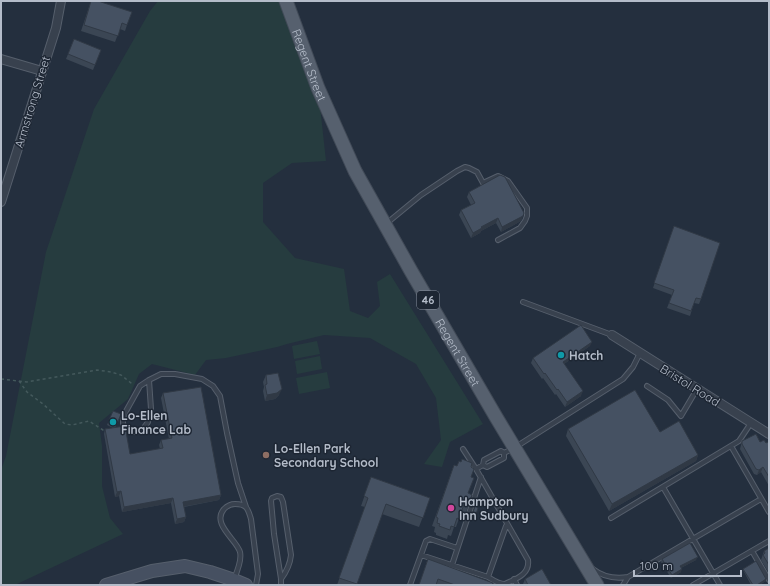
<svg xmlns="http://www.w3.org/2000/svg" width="770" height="586" viewBox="0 0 770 586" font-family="Quicksand,sans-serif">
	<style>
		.green { fill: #263c3f }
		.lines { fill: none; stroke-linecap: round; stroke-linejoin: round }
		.lane-casing { stroke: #565f6c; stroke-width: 6 }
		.street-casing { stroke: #565f6c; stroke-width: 10 }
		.secondary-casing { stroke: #565f6c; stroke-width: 14 }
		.primary-casing { stroke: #414a57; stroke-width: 15 }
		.path { stroke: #44595c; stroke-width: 1.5; stroke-dasharray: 3 3; stroke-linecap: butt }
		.lane { stroke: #38414e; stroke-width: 4 }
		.street { stroke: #38414e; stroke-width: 8 }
		.secondary { stroke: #465061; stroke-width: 12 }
		.primary { stroke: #56606e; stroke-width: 13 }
		.wall { fill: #3b4654 }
		.shaded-wall { fill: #303945 }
		.building { fill: #455162; stroke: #303945 }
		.culture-dot { fill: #0f9aa8; stroke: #1d2633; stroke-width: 1.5 }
		.education-dot { fill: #8d6e63; stroke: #1d2633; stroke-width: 1.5 }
		.hotel-dot { fill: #d1479c; stroke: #1d2633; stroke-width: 1.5 }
		.labels { text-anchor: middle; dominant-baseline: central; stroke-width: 3; stroke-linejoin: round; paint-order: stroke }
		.shield { fill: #1d2633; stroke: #878f9c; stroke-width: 1 }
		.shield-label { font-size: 11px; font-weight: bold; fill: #b4bcc9 }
		.street-label { font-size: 12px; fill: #b4bcc9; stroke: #1d2633 }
		.poi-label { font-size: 12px; font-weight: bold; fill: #b4bcc9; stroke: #1d2633; text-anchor: start }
	</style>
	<rect width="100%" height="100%" fill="#242f3e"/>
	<path class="green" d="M158 1H286L318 88 326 161 292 163 263 183V222L295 258 344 269 350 311 368 318 380 306 377 282 390 274 483 424 450 442 442 467 424 464 441 440 436 398 416 364 370 338 324 335 287 344 277 347 226 358 206 360 195 375 152 364 139 374 128 399 99 423 102 446V486L110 518 123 534 15 585H1V470L6 456 46 252 94 109 150 11Z
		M317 341 320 354 294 359 292 346Z
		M320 356 322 369 297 374 295 361Z
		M327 372 330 388 299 394 296 378Z"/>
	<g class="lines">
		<defs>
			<path id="lane" d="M387 223 421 195 457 171 465 167 469 168 477 172 483 183 498 176 508 181 527 208V216L525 221 520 228 498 240
				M523 302 612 335
				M149 380 151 409 148 422 143 429 139 431 134 432 124 427 123 423V419L125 413 140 386 149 380 161 374H175L202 379 213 386 220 396 227 433 238 483 246 507
				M647 386 668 400 681 416 697 389
				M731 446 769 512
				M463 449 476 469 483 465 487 467 504 458V453
				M483 465 484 460 501 451 504 453 514 448 623 379 633 367 640 353
				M663 487 720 585
				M611 518 739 441 751 423
				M752 551 769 580
				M421 555 488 577C493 580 498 584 505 584 515 579 530 575 528 560L476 469
				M452 565 481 477
				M593 569C603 577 615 579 628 577L761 499
				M488 577 506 526H508
				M234 579C237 572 242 560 240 552 237 540 211 524 224 509 227 506 231 504 235 504 247 504 248 509 251 519L258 574 256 585
				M281 579C287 571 290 565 291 555L283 502 281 497 277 496 272 498 271 501 274 534 281 579V585
				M514 579 517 585
				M410 585 426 541 430 539 457 548
				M623 585 628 577
				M693 585 769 541"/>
			<path id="street" d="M1 59 42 71
				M1 202 56 28 61 1
				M612 335 769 434"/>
			<path id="secondary" d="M106 585 152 571 185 566 210 572 234 580 246 585"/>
			<g id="primary">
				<path id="s1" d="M286 1 318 88 355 171 411 271 496 417 597 585"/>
			</g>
		</defs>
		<use href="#lane" class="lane-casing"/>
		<use href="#street" class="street-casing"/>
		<use href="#secondary" class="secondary-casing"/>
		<use href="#primary" class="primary-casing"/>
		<path class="path" d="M1 379 27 382 97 370 111 372 121 375 131 383 134 384
			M19 381 27 392 43 404 65 424 72 425 89 421 103 430H106"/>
		<use href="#lane" class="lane"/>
		<use href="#street" class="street"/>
		<use href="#secondary" class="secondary"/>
		<use href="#primary" class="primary"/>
	</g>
	<path class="wall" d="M91 1 127 25 125 31 120 29 115 42 81 31Z
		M74 39 101 50 93 70 66 59Z
		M469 192 524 213 522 218 521 221 501 232 496 223 481 231 480 233 471 238 459 215 461 210 471 205 467 197Z
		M674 226 701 299 699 304 694 303 690 316 667 308 672 295 653 288Z
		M590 346 564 364 581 396 565 407 556 394 555 395 543 378 542 379 531 363 533 358Z
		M266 375 279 395 275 399 265 401 263 391 264 387 263 382Z
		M163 393 221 495 219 500 184 507 186 517 184 522 175 524 171 503 122 512 119 496 115 497 104 434 105 429 113 428 107 425 109 420 121 414 115 428 130 454 160 449 159 445 161 440 169 439 161 398Z
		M568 429 660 432 698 455 696 461 609 511 566 436Z
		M742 441 769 443V486L761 472 757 475 754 474 740 449Z
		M454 465 457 466 471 467V477L468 493 472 495 465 515 461 513 456 527H454L451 536 448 535 447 539 436 535V533L434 532 435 527 432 526Z
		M371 477 430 498 419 527 382 514 356 585H337L365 507 361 506Z
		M769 548V573L761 560 764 551Z
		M428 559 492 585H419Z
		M662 559 696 560 681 568V572L671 578 661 562Z
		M743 569 766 579V581L759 585H751L743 570Z
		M525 579 551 585H524L523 584Z"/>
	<path class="shaded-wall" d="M524 213 521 221 501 232 502 227Z
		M498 218 496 223 481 231 480 233 471 238 473 233 481 227Z
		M592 342 590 346 561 366 563 362Z
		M282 389 279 395 275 399 265 401 267 395Z
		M583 391 581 396 565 407 567 402Z
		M698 455 696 461 609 511 612 504Z
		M763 467 761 472 757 475 759 470Z
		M121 491 119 496 115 497 117 492Z
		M221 495 219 500 181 507 183 502Z
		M173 498 171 503 122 512 124 507Z
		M186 517 184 522 175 524 177 519Z
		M698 557 696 560 679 569 680 566Z
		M682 569 681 572 671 578 672 575Z
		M766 579V581L759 585H757Z"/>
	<path class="building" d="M91 1H98L132 12 127 25 122 23 118 36 84 25Z
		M74 39 101 50 95 65 68 54Z
		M500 175 505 177 524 213 523 216 502 227 498 218 481 227 482 228 473 233 461 210 475 203 469 192Z
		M674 226 720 243 701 299 696 298 691 311 669 303 674 290 654 283Z
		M581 325 592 342 563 362 583 391 567 402 558 389 557 390 545 373 544 374 533 358Z
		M278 373 282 389 277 393 267 395 265 385 267 384 266 375Z
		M201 387 221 495 183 502 186 517 177 519 173 498 124 507 121 491 117 492 105 429 125 426 130 454 163 448 161 440 172 438 163 393Z
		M635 390 660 432 679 421 698 455 612 504 568 429Z
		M113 411 121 414 117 424 109 420Z
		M756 434 760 442 764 440 766 443 768 442 769 443V477L763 467 759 470 756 469 742 444V441Z
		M462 459 472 463 471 467 474 469 471 477 474 478 468 493 472 495 468 506 464 504 459 519 457 518 454 527 451 526 450 530 439 526 440 524 437 523 438 518 436 517 454 465 457 466 459 461 461 462Z
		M371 477 430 498 423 518 386 504 357 584 339 578 368 498 364 496Z
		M476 504 478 505 477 507 478 508 476 514H475L474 516 472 515Z
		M690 543 698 557 680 566 682 569 672 575 662 559Z
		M769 548V565L763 555 765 553 764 551Z
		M428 559 493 583 492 585H455L438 579 436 585H419Z
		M756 561 766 579 757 585H753L743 569Z
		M542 569 551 585H528L525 579Z"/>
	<g class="culture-dot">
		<circle cx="561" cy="355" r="4"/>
		<circle cx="113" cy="422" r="4"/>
	</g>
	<circle class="education-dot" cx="266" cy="455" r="4"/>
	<circle class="hotel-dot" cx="451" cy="508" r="4"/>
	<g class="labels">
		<rect class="shield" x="417" y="291" width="22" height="18" rx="3"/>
		<g class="shield-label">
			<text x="428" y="300">46</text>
		</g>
		<g class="street-label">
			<text stroke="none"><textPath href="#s1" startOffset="68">Regent Street</textPath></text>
			<text transform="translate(32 102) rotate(-73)">Armstrong Street</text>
			<text stroke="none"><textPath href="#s1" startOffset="392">Regent Street</textPath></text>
			<text transform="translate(690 385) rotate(32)">Bristol Road</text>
		</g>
		<g class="poi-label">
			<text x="569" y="355">Hatch</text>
			<text x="121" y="415">Lo-Ellen<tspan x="121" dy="14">Finance Lab</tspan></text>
			<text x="274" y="448">Lo-Ellen Park<tspan x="274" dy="14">Secondary School</tspan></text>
			<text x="459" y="501">Hampton<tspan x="459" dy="14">Inn Sudbury</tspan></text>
		</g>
	</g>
	<rect width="770" height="586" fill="none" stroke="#b4bcc9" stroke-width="4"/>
	<path d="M634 570v6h107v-6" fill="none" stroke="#b4bcc9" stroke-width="2"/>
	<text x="640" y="570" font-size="12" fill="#b4bcc9" stroke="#1d2633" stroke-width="3" paint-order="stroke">100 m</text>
</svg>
